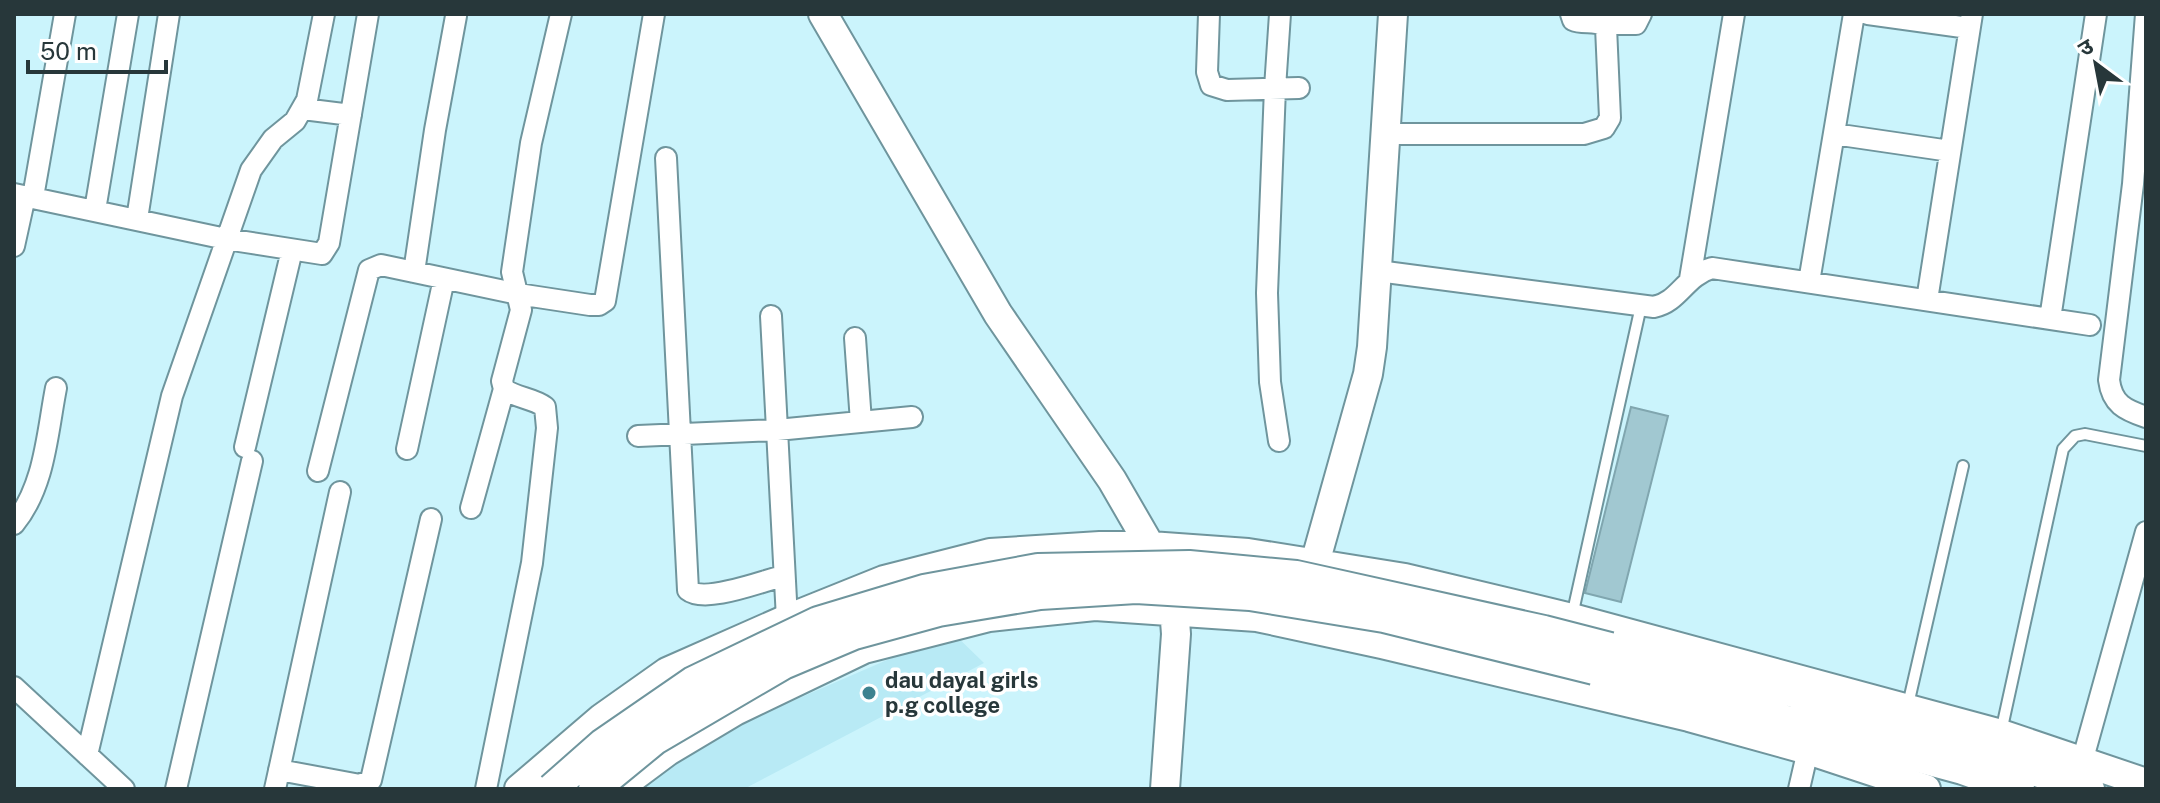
<svg xmlns="http://www.w3.org/2000/svg" width="2160" height="803" viewBox="0 0 2160 803" font-family="'Public Sans','Noto Sans Devanagari',sans-serif">
	<style>
		.built { fill: #b8eaf5 }
		.building { fill: #a1c8d1; stroke: #80a6af; stroke-width: 2 }
		.lines { fill: none; stroke-linecap: round; stroke-linejoin: round }
		.lane-casing { stroke: #6f959d; stroke-width: 14 }
		.street-casing { stroke: #6f959d; stroke-width: 24 }
		.secondary-casing { stroke: #6f959d; stroke-width: 32 }
		.primary-casing { stroke: #6f959d; stroke-width: 34 }
		.lane { stroke: #fff; stroke-width: 10 }
		.street { stroke: #fff; stroke-width: 20 }
		.secondary { stroke: #fff; stroke-width: 28 }
		.primary { stroke: #fff; stroke-width: 30 }
		.primary-bridge-casing { stroke: #6f959d; stroke-width: 34; stroke-linecap: butt }
		.primary-bridge { stroke: #fff; stroke-width: 30 }
		.poi-dot { fill: #3d828f; stroke: #fff; stroke-width: 3 }
		.labels { text-anchor: middle; dominant-baseline: central; stroke-width: 7; stroke-linejoin: round; paint-order: stroke }
		.poi-label { font-size: 22px; font-weight: bold; fill: #27373a; stroke: #fff; text-anchor: start }
	</style>
	<rect width="100%" height="100%" fill="#cbf4fc"/>
	<path class="built" d="M949 629 984 663 744 789H628V786L744 722 910 650Z"/>
	<path class="building" d="M1631 407 1668 416 1621 602 1585 593Z"/>
	<g class="lines">
		<defs>
			<path id="lane" d="M1572 616 1641 306
				M1907 709 1963 466
				M2001 732 2063 449 2075 436 2085 434 2146 446"/>
			<path id="street" d="M1209 14 1207 72 1211 85 1227 90 1299 88
				M1868 14 1969 28
				M2146 14 2133 184 2109 380C2112 404 2125 410 2146 417
				M1602 24H1636L1641 14
				M303 109 351 115
				M1386 134H1584L1604 128 1610 118 1606 27C1596 19 1583 25 1573 20L1571 14
				M1834 134 1950 151
				M666 158 688 590C705 604 762 581 783 576
				M14 194 226 239 322 254 329 243 368 14
				M33 197 65 14
				M95 210 128 14
				M137 219 169 14
				M14 246 25 196
				M1378 271 1654 307C1679 302 1685 276 1712 268L2090 325
				M414 272 435 130 456 16
				M1690 279 1734 14
				M1809 282 1854 14
				M1927 300 1972 14
				M771 316 787 619
				M2050 319 2096 14
				M855 338 861 422
				M638 436 777 430 912 417
				M1279 441 1270 382 1267 293 1275 88 1280 14
				M245 447 292 250
				M407 449 444 279
				M318 471 369 270 381 265 518 294 590 305H599L605 301 654 14
				M471 508 504 389
				M14 524C45 486 47 434 56 388
				M14 687 124 789
				M87 755 172 396 251 170 273 139 295 121 307 100 324 14
				M2082 762 2146 532
				M279 770 360 785 371 780 431 519
				M176 789 252 461
				M275 789 340 492
				M486 789 532 563 547 428 545 407C533 398 516 398 504 389L502 381 521 310 512 272 531 143 561 14
				M1799 789 1808 750"/>
			<path id="secondary" d="M823 14 998 314 1112 480 1156 556
				M1315 563 1368 374 1372 347 1393 14
				M519 789 602 718 667 672 787 619 884 580 990 553 1100 546H1150L1248 553 1405 578 1572 618 2001 734 2146 783
				M617 789 668 751 735 711 864 649 989 617 1095 606 1257 617 1382 644 1689 717 1808 750 1926 789
				M1165 789 1176 634 1173 594"/>
			<path id="primary" d="M1610 648 1794 692 1967 747 2089 789
				M1594 669 1963 769 2019 789"/>
		</defs>
		<use href="#lane" class="lane-casing"/>
		<use href="#street" class="street-casing"/>
		<use href="#secondary" class="secondary-casing"/>
		<use href="#primary" class="primary-casing"/>
		<use href="#lane" class="lane"/>
		<use href="#street" class="street"/>
		<use href="#secondary" class="secondary"/>
		<use href="#primary" class="primary"/>
		<defs>
			<path id="primary-bridge" d="M552 789 603 744 693 682 818 622 924 590 1038 569 1189 566 1296 576 1544 631 1610 648
				M594 789 655 739 783 664 854 634 938 611 1040 594 1136 588 1250 595 1384 617 1594 669"/>
		</defs>
		<use href="#primary-bridge" class="primary-bridge-casing"/>
		<use href="#primary-bridge" class="primary-bridge"/>
	</g>
	<circle class="poi-dot" cx="869" cy="693" r="8"/>
	<g class="labels">
		<g class="poi-label">
			<text x="885" y="680">dau dayal girls<tspan x="885" dy="25">p.g college</tspan></text>
		</g>
	</g>
	<rect width="2160" height="803" fill="none" stroke="#27373a" stroke-width="32"/>
	<g transform="translate(2096 64) rotate(328)" stroke="#ffffff" stroke-width="6" paint-order="stroke">
	<path d="M0-6L14 30L0 20L-14 30Z" fill="#27373a"/>
	<text y="-12" font-size="22" font-weight="bold" text-anchor="middle" fill="#27373a">उ</text>
	</g>
	<path d="M28 60v12h138v-12" fill="none" stroke="#27373a" stroke-width="4"/>
	<text x="40" y="60" font-size="24" fill="#27373a" stroke="#ffffff" stroke-width="6" paint-order="stroke">50 m</text>
</svg>
